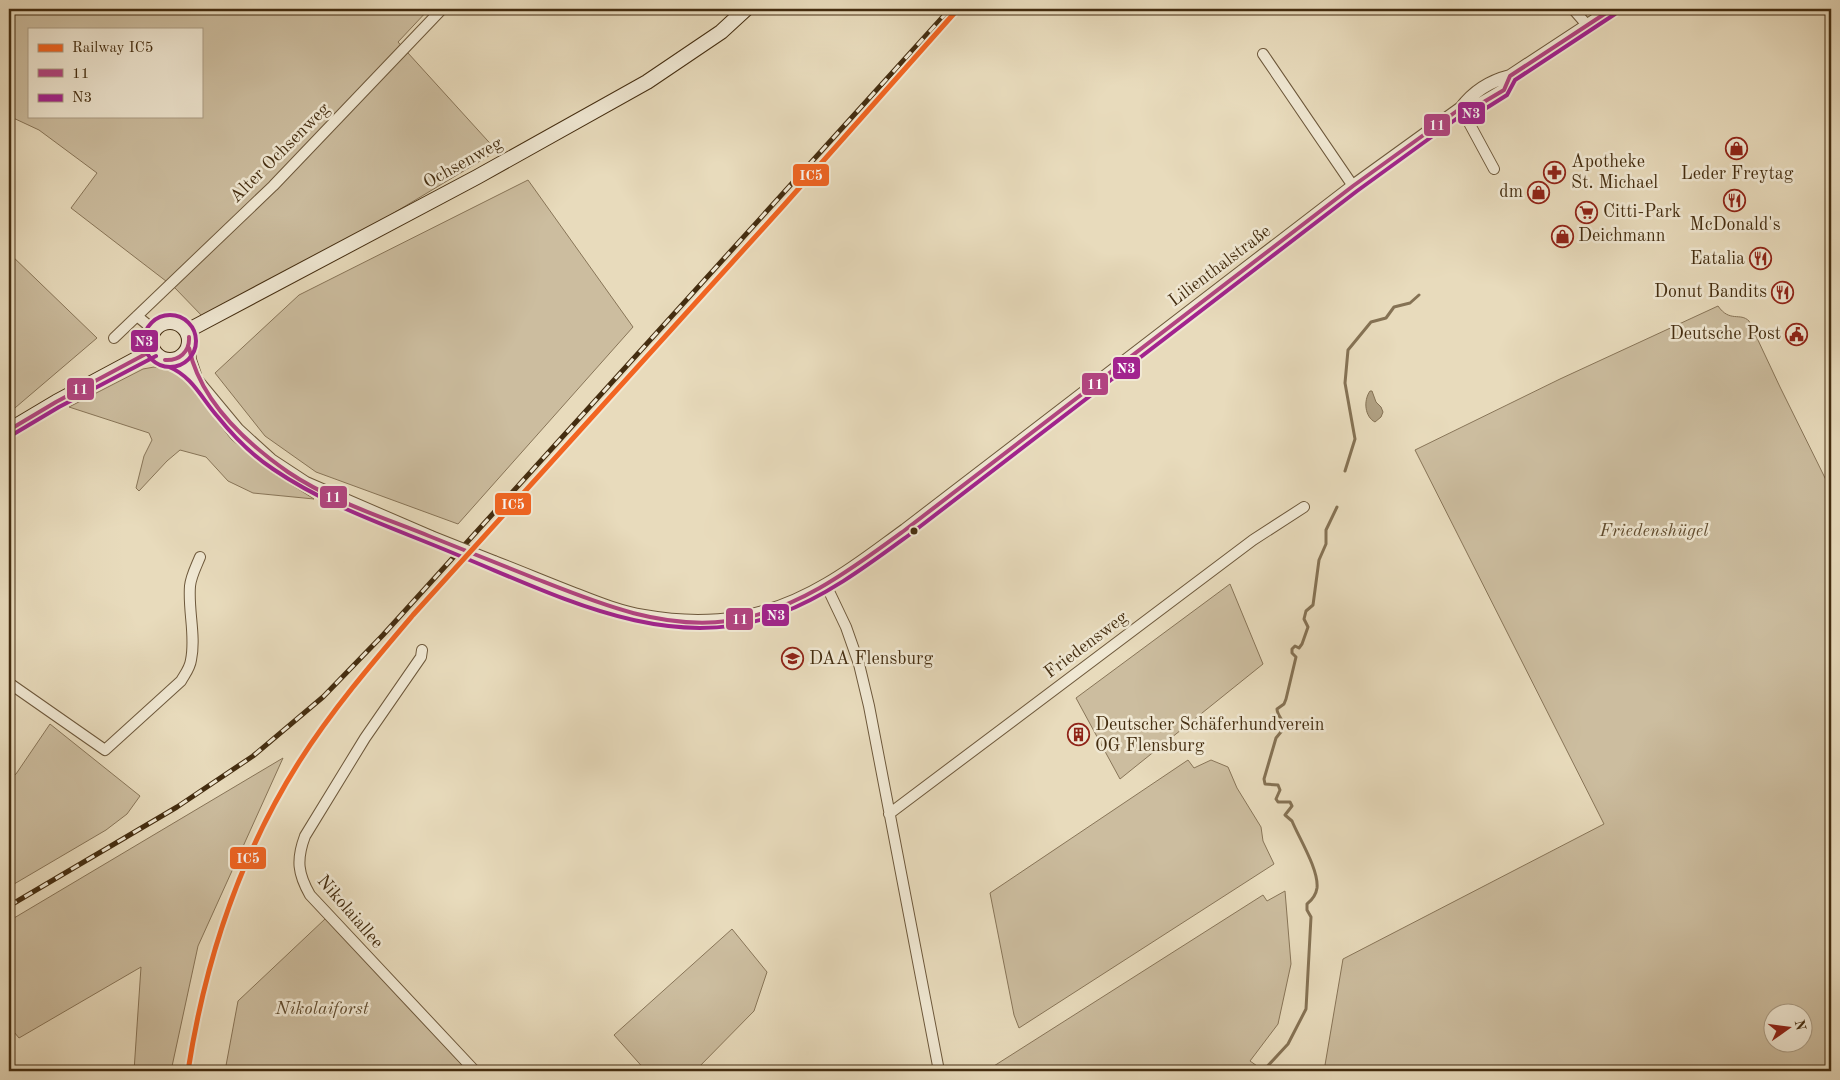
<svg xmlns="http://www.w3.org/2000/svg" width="1840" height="1080" viewBox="0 0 1840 1080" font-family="'Old Standard TT',serif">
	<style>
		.green { fill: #ccbd9f; stroke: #887558; fill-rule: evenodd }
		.water { fill: #b0a082; stroke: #857254 }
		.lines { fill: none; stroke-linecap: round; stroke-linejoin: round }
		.stream { stroke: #857254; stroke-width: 3 }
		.minor-casing { stroke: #6d583b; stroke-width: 12 }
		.tertiary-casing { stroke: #6d583b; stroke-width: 14 }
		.secondary-casing { stroke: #442d10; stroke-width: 16 }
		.minor { stroke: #f0e8d3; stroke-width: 10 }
		.tertiary { stroke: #f0e8d3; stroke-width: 12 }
		.secondary { stroke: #f0e8d3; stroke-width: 14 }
		.rail-casing { stroke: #442d10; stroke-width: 5 }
		.rail { stroke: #f0e8d3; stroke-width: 3; stroke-dasharray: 9; stroke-linecap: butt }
		.tertiary-bridge-casing { stroke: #6d583b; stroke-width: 14; stroke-linecap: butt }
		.tertiary-bridge { stroke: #f0e8d3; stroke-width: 12 }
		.bus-1-casing { stroke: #f0e8d3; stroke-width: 8 }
		.bus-2-casing { stroke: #f0e8d3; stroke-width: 8 }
		.bus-1 { stroke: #b24481; stroke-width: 4 }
		.bus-2 { stroke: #a2238e; stroke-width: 4 }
		.rail-1-casing { stroke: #f0e8d3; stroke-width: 9 }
		.rail-1 { stroke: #f26522; stroke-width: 5 }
		.bus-dot { fill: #442d10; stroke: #f0e8d3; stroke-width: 2 }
		.labels { text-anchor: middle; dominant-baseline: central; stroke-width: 5; stroke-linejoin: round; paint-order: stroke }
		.street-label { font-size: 18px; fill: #442d10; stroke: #f0e8d3 }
		.poi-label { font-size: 18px; fill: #442d10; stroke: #f0e8d3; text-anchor: start }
		.park-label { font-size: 18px; font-style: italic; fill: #5f4a2d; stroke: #f0e8d3 }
		.line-badge { stroke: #f0e8d3; stroke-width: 2 }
		.badge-label { font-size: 14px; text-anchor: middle; font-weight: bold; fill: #fff }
	</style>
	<rect width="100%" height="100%" fill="#e8dbbc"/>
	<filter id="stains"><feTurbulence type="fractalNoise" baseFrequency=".004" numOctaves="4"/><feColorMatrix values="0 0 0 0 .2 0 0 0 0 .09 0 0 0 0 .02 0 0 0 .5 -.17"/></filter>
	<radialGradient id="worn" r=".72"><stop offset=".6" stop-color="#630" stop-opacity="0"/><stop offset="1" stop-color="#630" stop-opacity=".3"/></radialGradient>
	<path class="green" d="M9 9H429L398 42 497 151 367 229 203 317 175 288 71 208 97 173 39 130 9 116ZM29 29H201V116H29Z
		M528 180 633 327 458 524 316 472 265 436 215 373 299 295Z
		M9 253 97 338 9 413Z
		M1718 306C1730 323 1740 312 1749 321L1780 387 1831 490V1071H1324L1343 959 1604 824 1415 450 1560 379ZM1772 1012H1802V1042H1772Z
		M154 367 173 371 185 380 231 439 270 471 314 499 253 493 228 481 206 457 180 450 167 461 139 491 136 488 144 456 152 440 149 433 69 407 143 369Z
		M1230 584 1263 664 1120 779 1076 698Z
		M50 724 140 796 127 814 106 830 9 887V779L16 774Z
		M283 758 198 946 171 1071H134L141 967 19 1038 9 1026V921Z
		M1188 760 1194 768 1211 760 1228 767 1237 788 1261 827 1263 841 1274 864 1019 1028 1014 1015 990 893Z
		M1285 891 1291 964 1278 1024 1250 1061 1260 1068 1259 1071H986L1263 895 1267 901Z
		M325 919H326L468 1071H225L238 1001Z
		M732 929 767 972 754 1011 695 1071H646L614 1035Z"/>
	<path class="water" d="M1370 391H1372L1376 402 1381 407 1383 412 1381 417 1375 422C1365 417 1363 401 1370 391Z"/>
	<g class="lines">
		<path class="stream" d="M1345 471 1355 439 1345 383 1348 350 1371 322 1386 318 1394 307 1410 303 1419 295
			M1263 1071 1288 1044 1306 1009 1311 917 1307 910V904C1312 900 1316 895 1317 888 1319 870 1299 838 1292 821L1285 815 1292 806 1290 802H1278L1276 799 1280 790 1278 785 1265 784 1264 779 1276 738 1285 727C1283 720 1277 715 1277 709L1284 704 1286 699 1296 657 1292 653V649L1295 646 1299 648 1302 644 1308 627 1304 619 1306 611 1313 605 1319 560 1326 544V530L1337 507"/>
		<defs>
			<path id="minor" d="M1573 9 1587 25
				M1263 54 1353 186
				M1461 108 1494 169
				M137 316 154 330
				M114 338 273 186 442 9
				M826 585 846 627 859 664 869 706 939 1071
				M422 650 421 657 365 738 305 836C296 860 298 874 310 895L475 1071
				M9 683 105 750 181 681C185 674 190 668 191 660 196 636 188 611 190 586 191 576 196 567 200 557
				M889 814 1253 540 1304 507"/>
			<path id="tertiary" d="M1461 108 1477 106 1504 90 1510 76
				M189 348 190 360 195 375
				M171 361 178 363 189 371 238 430 271 460 306 483 431 537
				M494 562C520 572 546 583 572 593 595 602 619 612 644 616 711 628 768 619 827 584 855 568 880 548 905 530L1353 186 1461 108C1473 92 1490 81 1510 76L1612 9"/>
			<path id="secondary" d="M151 341a19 19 0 1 1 38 0a19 19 0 1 1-38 0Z
				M187 331 477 177 647 82 721 32 746 9
				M9 430 56 402 153 350"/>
		</defs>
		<use href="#minor" class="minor-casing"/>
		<use href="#tertiary" class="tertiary-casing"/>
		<use href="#secondary" class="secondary-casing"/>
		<use href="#minor" class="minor"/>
		<use href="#tertiary" class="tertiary"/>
		<use href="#secondary" class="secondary"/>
		<defs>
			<path id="rail" d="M9 906 177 807 253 756 323 697 383 635 950 9"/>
		</defs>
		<use href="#rail" class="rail-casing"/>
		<use href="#rail" class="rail"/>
		<defs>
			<path id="tertiary-bridge" d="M431 537 494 562"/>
		</defs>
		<use href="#tertiary-bridge" class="tertiary-bridge-casing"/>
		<use href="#tertiary-bridge" class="tertiary-bridge"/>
		<defs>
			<path id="bus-1" d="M189 348C200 401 245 442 288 472 331 501 382 517 429 536 464 550 499 564 534 578 595 602 661 630 728 621 795 612 852 569 905 530L1353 186 1461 108 1477 106 1504 90 1510 76 1612 9
				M165 360C179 361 190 352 189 337
				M9 430 56 402 153 350"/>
			<path id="bus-2" d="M144 341a26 26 0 1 1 52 0a26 26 0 1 1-52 0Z
				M169 367C192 376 202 399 218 417 234 437 252 455 273 469 330 508 397 529 460 556 560 597 670 655 779 614 827 596 868 565 909 535L1357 191 1463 114 1480 112 1507 95 1515 80 1615 14
				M12 435 59 407 156 356"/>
		</defs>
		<use href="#bus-1" class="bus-1-casing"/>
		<use href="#bus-2" class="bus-2-casing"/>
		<use href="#bus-1" class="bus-1"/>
		<use href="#bus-2" class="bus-2"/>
		<defs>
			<path id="rail-1" d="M188 1071C205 961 239 857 299 762 332 710 373 662 413 615L785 204 958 9"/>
		</defs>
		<use href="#rail-1" class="rail-1-casing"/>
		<use href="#rail-1" class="rail-1"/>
	</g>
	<defs>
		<symbol id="shop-ring" viewBox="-11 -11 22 22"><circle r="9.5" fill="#f0e8d3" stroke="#8f2418" stroke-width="1.5"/><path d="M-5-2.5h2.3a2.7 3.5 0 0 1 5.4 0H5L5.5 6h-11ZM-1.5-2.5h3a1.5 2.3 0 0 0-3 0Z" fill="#8f2418"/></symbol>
		<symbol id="pharmacy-ring" viewBox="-11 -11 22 22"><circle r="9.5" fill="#f0e8d3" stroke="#8f2418" stroke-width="1.5"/><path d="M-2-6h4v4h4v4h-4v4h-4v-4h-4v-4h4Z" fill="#8f2418"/></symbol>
		<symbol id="restaurant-ring" viewBox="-11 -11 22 22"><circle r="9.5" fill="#f0e8d3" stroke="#8f2418" stroke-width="1.5"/><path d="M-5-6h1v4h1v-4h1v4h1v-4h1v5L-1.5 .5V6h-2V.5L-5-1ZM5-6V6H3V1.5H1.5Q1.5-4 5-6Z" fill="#8f2418"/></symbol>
		<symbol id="supermarket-ring" viewBox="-11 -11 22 22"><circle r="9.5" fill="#f0e8d3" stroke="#8f2418" stroke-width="1.5"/><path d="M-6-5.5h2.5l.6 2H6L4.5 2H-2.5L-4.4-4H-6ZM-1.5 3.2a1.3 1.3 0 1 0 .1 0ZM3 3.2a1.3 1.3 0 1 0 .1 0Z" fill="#8f2418"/></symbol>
		<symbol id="civic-ring" viewBox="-11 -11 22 22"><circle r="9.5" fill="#f0e8d3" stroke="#8f2418" stroke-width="1.5"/><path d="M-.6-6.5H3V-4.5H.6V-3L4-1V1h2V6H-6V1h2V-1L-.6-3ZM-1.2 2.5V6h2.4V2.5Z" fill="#8f2418"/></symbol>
		<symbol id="school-ring" viewBox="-11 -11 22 22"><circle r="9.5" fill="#f0e8d3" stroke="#8f2418" stroke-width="1.5"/><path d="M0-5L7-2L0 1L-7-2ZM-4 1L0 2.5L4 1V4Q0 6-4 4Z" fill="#8f2418"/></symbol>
		<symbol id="building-ring" viewBox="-11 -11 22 22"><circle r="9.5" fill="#f0e8d3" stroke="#8f2418" stroke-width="1.5"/><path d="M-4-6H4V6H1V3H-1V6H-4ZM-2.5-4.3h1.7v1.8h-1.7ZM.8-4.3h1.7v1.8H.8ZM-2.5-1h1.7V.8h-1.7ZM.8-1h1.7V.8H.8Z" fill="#8f2418"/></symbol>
	</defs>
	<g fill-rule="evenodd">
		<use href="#shop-ring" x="1724" y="136" width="25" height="25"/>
		<use href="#pharmacy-ring" x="1542" y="160" width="25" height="25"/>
		<use href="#shop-ring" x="1526" y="180" width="25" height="25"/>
		<use href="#restaurant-ring" x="1722" y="188" width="25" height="25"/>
		<use href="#supermarket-ring" x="1574" y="200" width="25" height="25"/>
		<use href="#shop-ring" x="1550" y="224" width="25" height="25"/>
		<use href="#restaurant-ring" x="1748" y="246" width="25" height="25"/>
		<use href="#restaurant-ring" x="1770" y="280" width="25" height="25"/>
		<use href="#civic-ring" x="1784" y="322" width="25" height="25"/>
		<use href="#school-ring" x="780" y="646" width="25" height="25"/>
		<use href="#building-ring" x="1066" y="722" width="25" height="25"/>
	</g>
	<circle class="bus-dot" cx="914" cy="531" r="4.5"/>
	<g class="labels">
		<g class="street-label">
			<text transform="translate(280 153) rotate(-45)">Alter Ochsenweg</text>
			<text transform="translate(463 163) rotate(-29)">Ochsenweg</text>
			<text transform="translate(1220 266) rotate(-37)">Lilienthalstraße</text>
			<text transform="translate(1086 645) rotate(-37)">Friedensweg</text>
			<text transform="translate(350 912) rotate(49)">Nikolaiallee</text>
		</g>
		<g class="poi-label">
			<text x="1571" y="162">Apotheke<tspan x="1571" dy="21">St. Michael</tspan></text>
			<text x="1737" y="174" text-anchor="middle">Leder Freytag</text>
			<text x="1523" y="192" text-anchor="end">dm</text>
			<text x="1603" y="212">Citti-Park</text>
			<text x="1735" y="225" text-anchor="middle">McDonald's</text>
			<text x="1578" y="236">Deichmann</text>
			<text x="1745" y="259" text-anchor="end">Eatalia</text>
			<text x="1767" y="292" text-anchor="end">Donut Bandits</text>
			<text x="1781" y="334" text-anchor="end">Deutsche Post</text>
			<text x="809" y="659">DAA Flensburg</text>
			<text x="1095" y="725">Deutscher Schäferhundverein<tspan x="1095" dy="21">OG Flensburg</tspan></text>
		</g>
		<g class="park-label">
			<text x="1654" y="531">Friedenshügel</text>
			<text x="322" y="1009">Nikolaiforst</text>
		</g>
	</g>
	<g class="line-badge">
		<rect x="1457" y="101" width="29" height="24" rx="5" fill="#a2238e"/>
		<rect x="1423" y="113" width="28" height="24" rx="5" fill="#b24481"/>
		<rect x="792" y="163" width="38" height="24" rx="5" fill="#f26522"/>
		<rect x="130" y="329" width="29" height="24" rx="5" fill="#a2238e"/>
		<rect x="1112" y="356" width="29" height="24" rx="5" fill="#a2238e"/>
		<rect x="1081" y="372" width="28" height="24" rx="5" fill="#b24481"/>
		<rect x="66" y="377" width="29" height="24" rx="5" fill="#b24481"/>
		<rect x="319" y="485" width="29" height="24" rx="5" fill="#b24481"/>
		<rect x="494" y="492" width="38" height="24" rx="5" fill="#f26522"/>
		<rect x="761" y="603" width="29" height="24" rx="5" fill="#a2238e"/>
		<rect x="725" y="607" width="29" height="24" rx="5" fill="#b24481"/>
		<rect x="229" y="846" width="38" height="24" rx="5" fill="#f26522"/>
	</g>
	<g class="badge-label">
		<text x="1471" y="118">N3</text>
		<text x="1437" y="130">11</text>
		<text x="811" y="180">IC5</text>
		<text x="144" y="346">N3</text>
		<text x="1126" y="373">N3</text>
		<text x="1095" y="389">11</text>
		<text x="80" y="394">11</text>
		<text x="333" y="502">11</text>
		<text x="513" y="509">IC5</text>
		<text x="776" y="620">N3</text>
		<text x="740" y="624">11</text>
		<text x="248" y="863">IC5</text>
	</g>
	<rect width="1840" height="1080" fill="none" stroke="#e8dbbc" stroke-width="30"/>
	<rect x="10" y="10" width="1820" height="1060" fill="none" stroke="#442d10" stroke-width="2.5"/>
	<rect x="15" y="15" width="1810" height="1050" fill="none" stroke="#442d10"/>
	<rect x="28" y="28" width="175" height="90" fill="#f0e8d3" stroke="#ab9d85"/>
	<rect x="38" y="44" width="25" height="8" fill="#f26522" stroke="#ab9d85"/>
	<text x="72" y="52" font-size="15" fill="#442d10">Railway IC5</text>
	<rect x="38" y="69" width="25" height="8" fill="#b24481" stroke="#ab9d85"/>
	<text x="72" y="78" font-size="15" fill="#442d10">11</text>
	<rect x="38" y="94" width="25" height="8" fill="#a2238e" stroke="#ab9d85"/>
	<text x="72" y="102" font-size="15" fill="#442d10">N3</text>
	<g transform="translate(1788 1028) rotate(76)"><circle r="24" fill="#f0e8d3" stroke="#ab9d85"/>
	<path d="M0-4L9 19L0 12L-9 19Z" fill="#8f2418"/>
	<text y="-8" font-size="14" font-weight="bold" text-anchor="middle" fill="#442d10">N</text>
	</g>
	<rect width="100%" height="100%" filter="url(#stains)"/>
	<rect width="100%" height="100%" fill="url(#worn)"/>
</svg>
